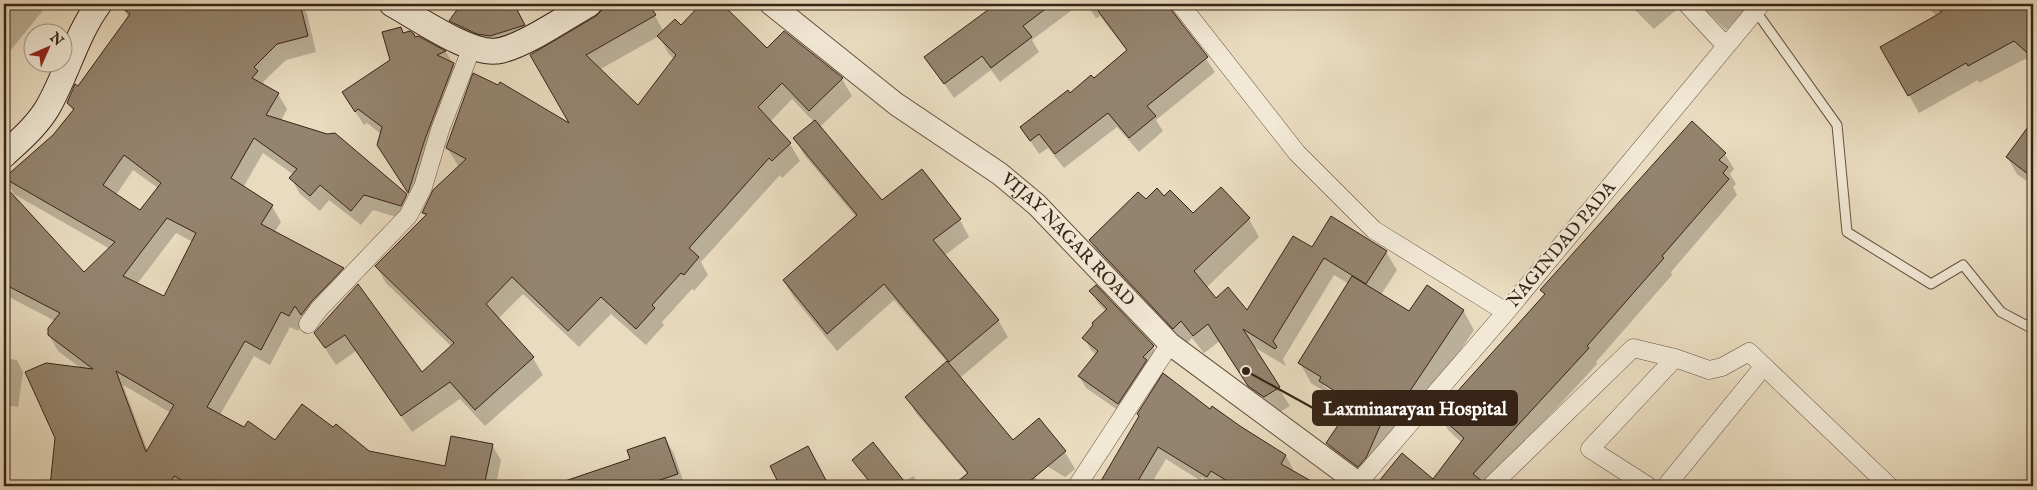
<svg xmlns="http://www.w3.org/2000/svg" width="2037" height="490" viewBox="0 0 2037 490" font-family="'IM FELL English',serif">
	<style>
		.shadow { fill: #0003; fill-rule: evenodd }
		.building { fill: #94836e; stroke: #372416; fill-rule: evenodd }
		.lines { fill: none; stroke-linecap: round; stroke-linejoin: round }
		.service-casing { stroke: #645240; stroke-width: 11 }
		.minor-casing { stroke: #645240; stroke-width: 19 }
		.tertiary-casing { stroke: #645240; stroke-width: 24 }
		.secondary-casing { stroke: #372416; stroke-width: 27 }
		.service { stroke: #f1e8d5; stroke-width: 9 }
		.minor { stroke: #f1e8d5; stroke-width: 18 }
		.tertiary { stroke: #f1e8d5; stroke-width: 22 }
		.secondary { stroke: #f1e8d5; stroke-width: 25 }
		.labels { text-anchor: middle; dominant-baseline: central; stroke-width: 4; stroke-linejoin: round; paint-order: stroke }
		.street-label { font-size: 18px; fill: #372416; stroke: #f1e8d5 }
		.leader { fill: none; stroke: #372416; stroke-width: 2 }
		.callout-dot { fill: #372416; stroke: #f1e8d5; stroke-width: 2 }
		.callout { fill: #372416; stroke: #372416; stroke-width: 2 }
		.callout-label { font-size: 19px; text-anchor: middle; font-weight: bold; fill: #fff }
	</style>
	<rect width="100%" height="100%" fill="#e9dbbf"/>
	<filter id="stains"><feTurbulence type="fractalNoise" baseFrequency=".004" numOctaves="4"/><feColorMatrix values="0 0 0 0 .2 0 0 0 0 .09 0 0 0 0 .02 0 0 0 .5 -.17"/></filter>
	<radialGradient id="worn" r=".72"><stop offset=".6" stop-color="#630" stop-opacity="0"/><stop offset="1" stop-color="#630" stop-opacity=".3"/></radialGradient>
	<path class="shadow" d="M4 4H42L45 8 5 57Z
		M126 4H244L248 10 247 4H301L307 14 316 52 286 60 263 82 266 87 278 94 287 109 281 121 406 195 415 211 410 221 373 210 361 225 329 200 320 211 300 194 291 178 294 175 263 153 243 188 272 206 281 222 274 233 343 269 352 284 304 320 298 331 290 327 270 365 254 356 220 415 275 442 368 452 446 468 492 445 501 460 496 486H52L56 437 82 369 58 351 49 335 55 321 11 298 4 290V187L84 274 110 249 14 194 5 178 54 136 74 112 68 103 129 18 122 7ZM133 170 158 188 140 212 116 195ZM176 233 193 242 165 298 137 284ZM123 385 171 413 148 452Z
		M449 4 513 5 534 42 461 38 451 21 459 9Z
		M615 4H648L664 32 681 26 703 4H720L767 50 784 33 842 79 852 96 820 127 881 202 960 220 969 237 944 256 998 320 1008 337 960 378 1024 468 1035 477 1040 486H964L961 481 968 475 916 413 907 397 948 363 894 300 837 351 794 298 784 281 856 217 805 156 795 139 814 122 792 99 770 122 790 144 800 161 782 178 780 175 701 262 708 275 694 291 692 289 662 322 664 325 646 345 611 314 579 347 523 294 498 319 533 358 543 375 485 426 460 399 412 432 356 351 336 365 315 333 358 286 422 374 452 347 386 283 376 266 426 217 423 213 459 167 447 148 572 126 531 55 597 17 603 11ZM659 36 669 54 674 59 638 107 599 70Z
		M998 4H1080L1032 40 1039 52 1000 82 991 70 954 98 926 57Z
		M1086 4H1169L1215 72 1156 120 1163 131 1139 152 1117 127 1064 168 1048 148 1039 154 1021 127 1094 80 1127 51 1100 16 1096 18Z
		M1629 4H1683L1654 29Z
		M1699 4H1752L1726 30Z
		M1923 4H2033V66L2025 59 1979 83 1978 80 1919 113 1882 47 1937 16Z
		M401 28 404 34 418 38 446 52 462 79 416 205 387 160 381 134 367 123 364 125 352 107 391 60Z
		M2033 123V186L2017 174 2007 157Z
		M1725 154 1734 169 1730 174 1736 184 1733 187 1737 195 1671 272 1672 275 1596 362 1597 364 1485 486H1377L1402 455 1433 481 1462 443 1448 430 1439 414 1545 296 1541 290Z
		M1164 197 1193 215 1249 219 1259 237 1206 288 1215 299 1247 313 1312 249 1386 252 1397 270 1381 295 1410 313 1463 310 1474 330 1417 415 1407 409 1376 477 1370 485 1339 462 1327 443 1349 411 1332 400 1327 393 1311 383 1300 363 1349 284 1334 275 1283 359 1286 366 1252 346 1290 406 1275 415 1260 404 1220 341 1204 353 1192 338 1184 346 1101 258 1090 240 1145 201ZM1324 383 1359 405 1357 407 1324 386Z
		M1096 287 1153 347 1160 359 1125 415 1086 388 1079 376 1096 355 1091 350 1084 338 1106 312 1098 303 1091 291Z
		M4 358 17 360 23 372 18 407 4 405Z
		M1210 411 1286 456 1293 469 1292 472 1316 486H1215L1201 477V480L1211 486H1204L1201 481 1166 459 1150 486H1100L1140 417 1138 414Z
		M1039 420 1065 452 1075 469 1065 477 1027 454Z
		M665 438 674 454 685 486H554L632 460Z
		M854 460 903 483 913 476 920 486H871Z
		M30 482 35 486H27Z"/>
	<path class="building" d="M117 4H300L308 36 277 44 254 67 258 71 252 78 279 93 266 115 327 134 335 133 407 194 401 206 364 195 351 211 320 185 310 196 289 178 297 169 254 138 231 178 273 205 261 224 344 268 311 302 301 315 295 306 289 316 281 312 261 350 245 341 207 407 244 427 248 421 275 440 302 404 333 427 336 424 369 451 445 466 451 436 493 444 484 486H192L174 476 169 486H50L55 438 25 372 46 363 93 369 48 335V328L60 313 4 284V185L84 272 115 242 4 178 53 135 74 109 67 103 75 84 78 86 130 14ZM124 155 161 183 140 210 103 185ZM167 218 196 233 164 296 123 276ZM116 371 174 405 146 452 124 393Z
		M461 4H514L525 25 490 36 477 34 449 21Z
		M613 4H649L656 15 586 55 638 105 676 55 657 36 675 19 681 25 701 4H722L767 48 784 31 843 78 809 111 782 83 758 107 791 143 772 161 769 158 689 248 699 257 684 275 681 273 652 305 655 308 636 329 601 297 568 331 512 277 486 304 534 357 475 410 450 382 401 416 345 335 325 348 314 333 358 284 422 372 454 343 375 266 427 214 422 213 433 190 466 159 446 148 473 73 498 85 500 82 569 123 530 55 596 16 602 10Z
		M996 4H1052L1023 26 1032 37 991 68 982 56 944 84 924 57Z
		M1093 4H1170L1172 11 1208 57 1147 106 1156 116 1129 138 1108 113 1055 154 1039 134 1030 141 1020 127 1068 90 1070 93 1091 75 1094 78 1127 50Z
		M1932 4H2033V58L2014 41 1968 66 1966 63 1908 96 1880 47 1942 12Z
		M401 27 403 33 410 31 414 34 415 37 418 36 446 51 437 55 454 63 425 139 408 193 377 145 382 127 358 109 355 112 342 92 390 60 382 32Z
		M815 120 882 200 922 169 961 219 933 240 999 320 949 362 884 284 827 334 783 280 857 215 793 138Z
		M2033 120V178L2006 157Z
		M1692 121 1726 153 1719 160 1728 167 1723 173 1729 179 1662 256 1664 258 1587 346 1589 348 1473 474 1482 481V486H1375L1402 453 1433 479 1464 438 1437 414 1545 294 1540 290Z
		M1221 187 1250 218 1194 271 1216 298 1228 287 1247 310 1293 236 1312 247 1331 216 1387 251 1366 284 1324 258 1273 341 1277 347 1275 349 1243 329 1280 387 1264 397 1248 386 1208 324 1193 336 1181 321 1173 329 1089 240 1138 192 1146 199 1157 188 1164 196 1170 190 1193 213Z
		M1352 276 1409 311 1427 285 1464 310 1406 397 1396 390 1366 458 1358 467 1326 443 1353 403 1319 381 1321 377 1298 363Z
		M1096 285 1154 346 1143 357 1147 360 1118 404 1078 376 1098 351 1082 338 1093 325 1092 323 1107 309 1089 291Z
		M947 361 1013 440 1039 418 1066 451 1024 486H952L968 473 905 397Z
		M1163 373 1210 409 1212 406 1240 426 1286 455 1281 464 1320 486H1235L1211 471 1207 477 1158 447 1135 486H1098L1139 416 1137 414Z
		M665 437 678 474 642 486H560L559 483 630 459 627 450Z
		M873 442 908 486H873L852 460Z
		M808 446 829 486H780L770 466Z"/>
	<g class="lines">
		<defs>
			<path id="service" d="M1755 10 1837 125 1847 232 1931 284 1963 265 2001 312 2033 329"/>
			<path id="minor" d="M1180 4 1297 153 1374 230 1506 312
				M1687 4 1726 46
				M308 324 319 309 408 216 423 187 440 130 472 47
				M1077 486 1170 344
				M1363 486 1358 483 1506 312 1761 4
				M1493 486 1492 485 1633 348 1675 358 1709 370 1722 367 1749 352 1889 486
				M1648 486 1590 449 1675 358
				M1666 486 1764 366"/>
			<g id="tertiary">
				<path id="s1" d="M771 4 896 104 1000 174 1037 205 1170 344 1358 483 1355 486"/>
			</g>
			<path id="secondary" d="M392 4C416 17 470 55 497 51 521 48 566 17 589 4
				M4 155C19 141 37 126 48 107 67 74 76 35 99 4"/>
		</defs>
		<use href="#service" class="service-casing"/>
		<use href="#minor" class="minor-casing"/>
		<use href="#tertiary" class="tertiary-casing"/>
		<use href="#secondary" class="secondary-casing"/>
		<use href="#service" class="service"/>
		<use href="#minor" class="minor"/>
		<use href="#tertiary" class="tertiary"/>
		<use href="#secondary" class="secondary"/>
	</g>
	<g class="labels">
		<g class="street-label">
			<text stroke="none"><textPath href="#s1" startOffset="380">VIJAY NAGAR ROAD</textPath></text>
			<text transform="translate(1562 245) rotate(-50)">NAGINDAD PADA</text>
		</g>
	</g>
	<path class="leader" d="M1246 371L1313 408"/>
	<circle class="callout-dot" cx="1246" cy="371" r="5"/>
	<rect class="callout" x="1313" y="391" width="204" height="34" rx="5"/>
	<g class="callout-label">
		<text x="1415" y="415">Laxminarayan Hospital</text>
	</g>
	<rect width="2037" height="490" fill="none" stroke="#e9dbbf" stroke-width="20"/>
	<rect x="5" y="5" width="2027" height="480" fill="none" stroke="#372416" stroke-width="2.5"/>
	<rect x="10" y="10" width="2017" height="470" fill="none" stroke="#372416"/>
	<g transform="translate(48 48) rotate(45)"><circle r="24" fill="#f1e8d5" stroke="#a79a89"/>
	<path d="M0-4L9 19L0 12L-9 19Z" fill="#8f2418"/>
	<text y="-8" font-size="14" font-weight="bold" text-anchor="middle" fill="#372416">N</text>
	</g>
	<rect width="100%" height="100%" filter="url(#stains)"/>
	<rect width="100%" height="100%" fill="url(#worn)"/>
</svg>
